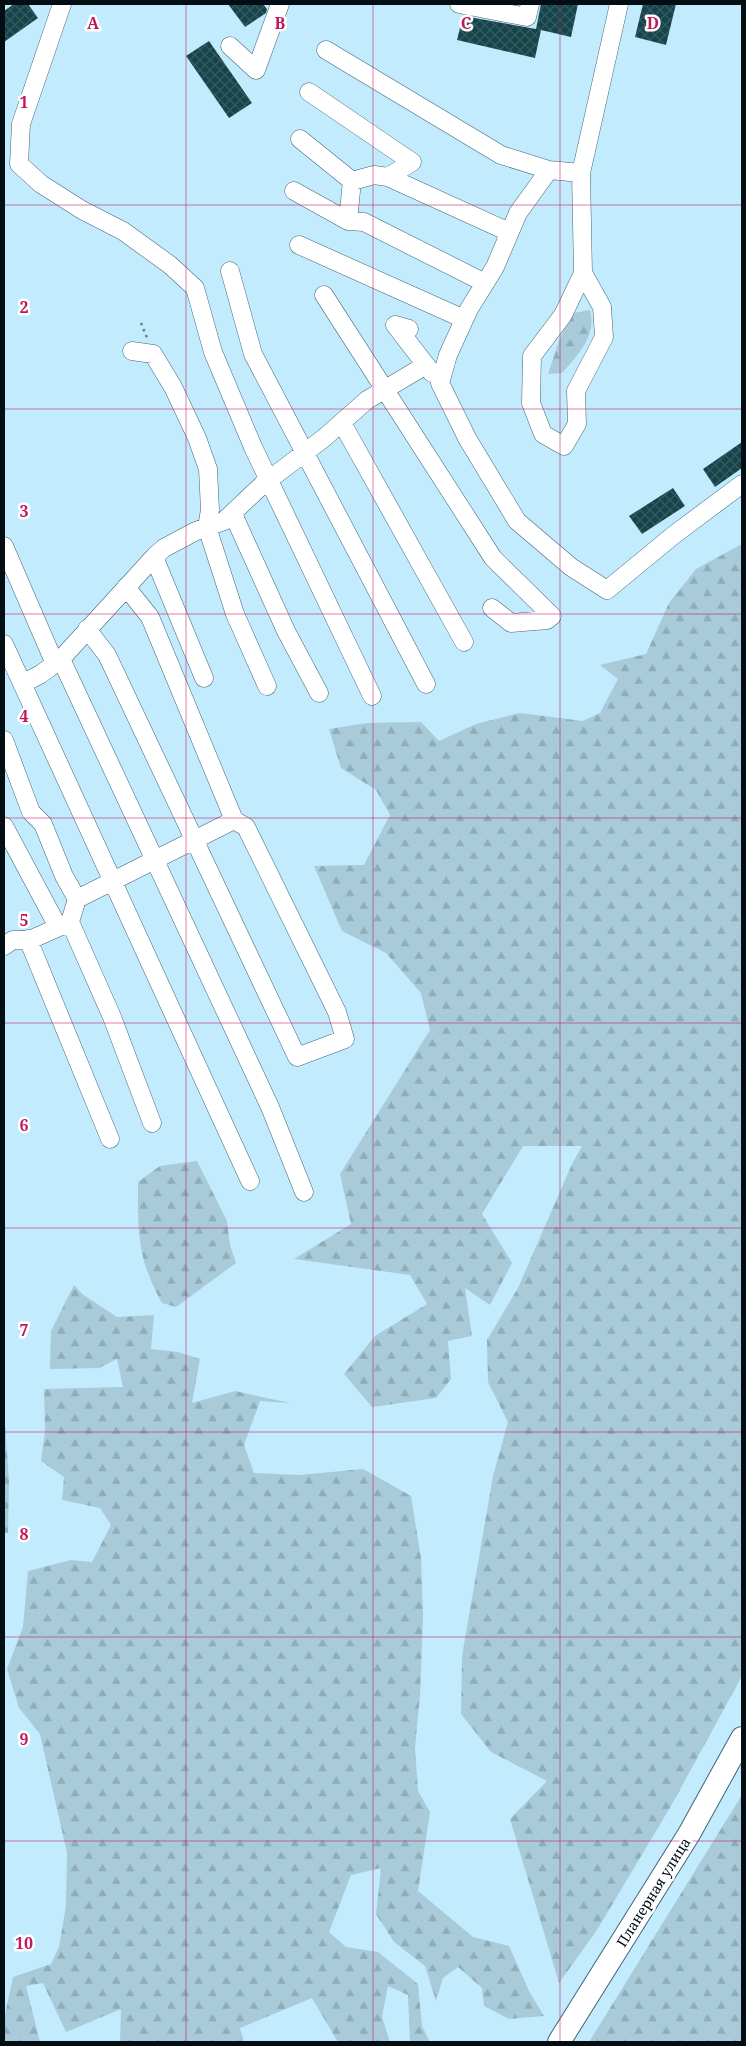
<svg xmlns="http://www.w3.org/2000/svg" width="746" height="2046" viewBox="0 0 746 2046" font-family="'Noto Serif',serif">
	<style>
		.forest { fill: url(#forest-firs) }
		.building { fill: url(#building-cross-hatch) }
		.lines { fill: none; stroke-linecap: round; stroke-linejoin: round }
		.minor-casing { stroke: #406575; stroke-width: 19 }
		.major-casing { stroke: #406575; stroke-width: 24 }
		.path { stroke: #66818e; stroke-width: 2.5; stroke-dasharray: 2.5 4; stroke-linecap: butt }
		.minor { stroke: #fff; stroke-width: 18 }
		.major { stroke: #fff; stroke-width: 22 }
		.grid { fill: none; stroke: #c2185b; stroke-width: 1; stroke-opacity: 0.55 }
		.labels { text-anchor: middle; dominant-baseline: central; stroke-width: 5; stroke-linejoin: round; paint-order: stroke }
		.street-label { font-size: 14px; fill: #020e14; stroke: #fff }
		.grid-label { font-size: 16px; text-anchor: middle; font-weight: bold; fill: #c2185b; stroke: #fff; stroke-width: 5; stroke-linejoin: round; paint-order: stroke }
	</style>
	<defs>
		<pattern id="forest-firs" width="22" height="20" patternUnits="userSpaceOnUse" patternTransform="scale(1.25)"><rect width="22" height="20" fill="#a8cad9"/><path d="M5 1l3.5 6h-7zM16 11l3.5 6h-7z" fill="#8facb9"/></pattern>
		<pattern id="building-cross-hatch" width="8" height="8" patternUnits="userSpaceOnUse" patternTransform="scale(1.25)"><rect width="8" height="8" fill="#15444a"/><path d="M0 0l8 8M0 8l8-8" fill="none" stroke="#355b60"/></pattern>
	</defs>
	<rect width="100%" height="100%" fill="#c3ebfe"/>
	<path class="forest" d="M590 310C597 336 578 355 562 373L548 374 561 335 574 313Z
		M742 544V1676L671 1806 597 1930 559 1983 510 1819 547 1781 491 1752 461 1714 462 1656 493 1476 508 1422 488 1382 487 1340 518 1288 572 1164 582 1146H523L482 1214 512 1263 490 1305 465 1288 472 1336 448 1341 451 1379 436 1398 372 1407 344 1374 375 1336 427 1304 410 1275 294 1259 351 1224 340 1174 430 1030 421 993 386 953 342 931 314 866 364 865 390 815 376 790 341 768 329 729 367 723 421 722 439 741 476 724 520 713 583 721 600 713 618 679 600 665 646 654 669 603 696 569Z
		M197 1161 227 1221 230 1245 236 1263 176 1307 162 1303C137 1258 138 1232 138 1182L160 1166Z
		M74 1285 82 1294 117 1317 154 1315 151 1349 178 1352 200 1359 192 1403 235 1391 290 1403 260 1401 244 1445 254 1473 299 1475 363 1469 411 1496 421 1558 423 1617 420 1696 415 1748 418 1791 430 1812 418 1891 473 1937 509 1946 529 1991 544 2016 509 2019 484 2006 482 1988 458 1967 443 1978 436 2001 425 1966 394 1942 376 1914 381 1868 351 1875 329 1932 346 1947 378 1952 418 1984 422 2026 430 2042H410L408 1995 388 1986 382 2017 390 2042H338L312 1998 240 2028 244 2042H120L121 2009 66 2032 43 1983 26 1986 40 2042H4V2019L13 1977 51 1964 59 1947 66 1906 67 1853 40 1734 19 1708 7 1669 23 1627 28 1571 71 1560 92 1562 111 1525 100 1508 62 1500 64 1477 41 1461 45 1431 44 1389 123 1387 117 1359 99 1368 50 1369 51 1331Z
		M4 1410 9 1481 8 1533 4 1532Z
		M742 1795V2042H589Z"/>
	<path class="building" d="M14 4H28L38 18 4 42V11Z
		M228 4H263L267 9 266 13 245 27Z
		M541 4H578L571 37 541 30 535 58 457 40 463 16 536 29Z
		M643 4H676L666 45 635 37Z
		M209 41 252 103 229 118 186 56Z
		M742 442V468L715 487 703 469Z
		M673 488 685 506 642 534 629 516Z"/>
	<g class="lines">
		<defs>
			<path id="minor" d="M62 4 21 124 19 164 41 184 82 210 123 231 170 265 195 288 213 352 253 447 372 696
				M459 4 527 17 530 4
				M230 46 256 70 280 4
				M326 50 501 155 549 170
				M309 92 412 162 388 177 509 232
				M300 139 352 181 374 175 388 177
				M581 173 549 170 518 213 495 267 469 309 448 355 440 383 467 438 517 521 571 567 607 590 675 534 742 484
				M294 191 348 221 352 181
				M348 221 364 222 485 283
				M299 245 464 319
				M230 271 253 354 426 684
				M583 273 602 307 604 337 576 391 577 424 564 446 543 434 531 403 532 356 563 315 583 273 581 173 619 4
				M324 295 493 558 552 616 547 620 511 623 492 608
				M409 329 395 325 432 373
				M132 351 153 354 173 387 197 438 208 469 210 510 207 527 235 614 267 686
				M342 423 464 642
				M233 514 286 631 319 693
				M4 546 55 664
				M87 629 107 655 297 1057 345 1039 337 1012 246 827 234 820 150 617 126 587
				M4 644 250 1181
				M61 659 270 1107 304 1192
				M204 678 154 557 164 548 196 531 224 521 262 485 324 438 367 400 426 365
				M22 684 41 674 61 659 154 557
				M4 740 31 812 43 824 64 876 77 899 70 922 112 1017 152 1123
				M4 826 58 927
				M77 899 234 820
				M28 939 110 1139
				M4 946 13 940 32 939 68 923"/>
			<path id="major" d="M559 2042 689 1834 742 1738"/>
		</defs>
		<use href="#minor" class="minor-casing"/>
		<use href="#major" class="major-casing"/>
		<path class="path" d="M141 323 147 338"/>
		<use href="#minor" class="minor"/>
		<use href="#major" class="major"/>
	</g>
	<path class="grid" d="M186 4V2042M373 4V2042M560 4V2042M4 205H742M4 409H742M4 614H742M4 818H742M4 1023H742M4 1228H742M4 1432H742M4 1637H742M4 1841H742"/>
	<g class="labels">
		<g class="street-label">
			<text transform="translate(653 1892) rotate(-58)">Планерная улица</text>
		</g>
	</g>
	<g class="grid-label">
		<text x="93" y="29">A</text>
		<text x="280" y="29">B</text>
		<text x="466" y="29">C</text>
		<text x="653" y="29">D</text>
		<text x="24" y="108">1</text>
		<text x="24" y="313">2</text>
		<text x="24" y="517">3</text>
		<text x="24" y="722">4</text>
		<text x="24" y="926">5</text>
		<text x="24" y="1131">6</text>
		<text x="24" y="1336">7</text>
		<text x="24" y="1540">8</text>
		<text x="24" y="1745">9</text>
		<text x="24" y="1949">10</text>
	</g>
	<rect width="746" height="2046" fill="none" stroke="#020e14" stroke-width="10"/>
</svg>
